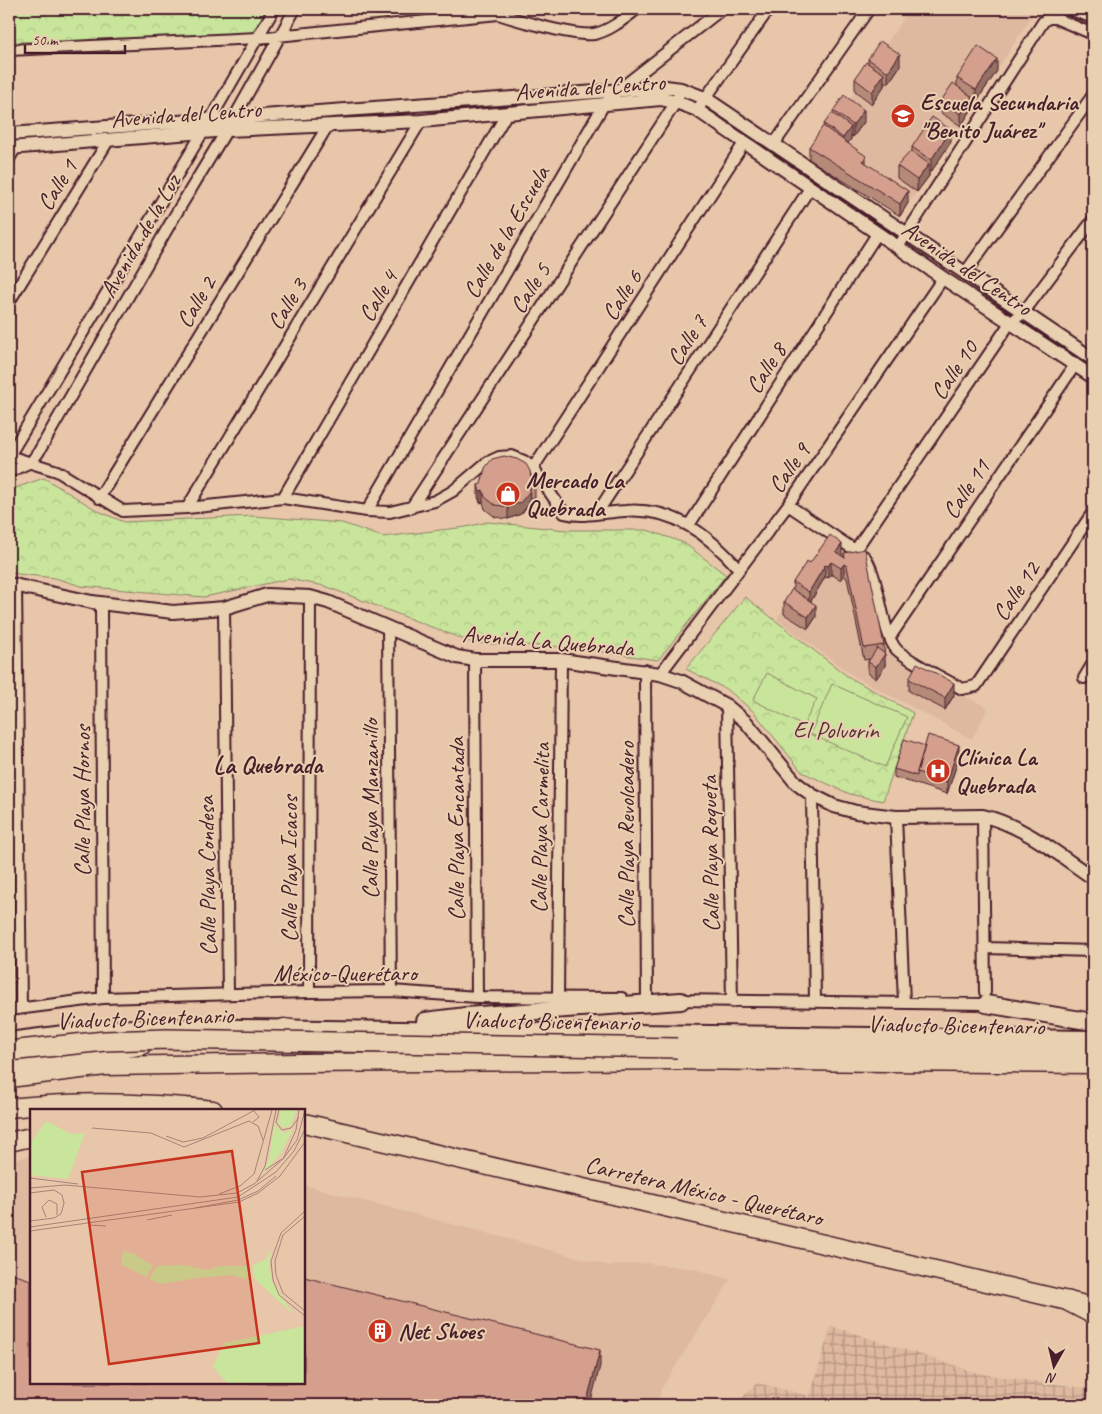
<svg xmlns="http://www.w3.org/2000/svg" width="1102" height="1414" viewBox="0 0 1102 1414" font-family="Caveat,sans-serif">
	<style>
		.built { fill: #deb89f }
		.industrial { fill: url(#industrial-grid) }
		.forest { fill: url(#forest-crowns); stroke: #8a8264 }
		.garden { fill: #c9e59c; stroke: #8a8264 }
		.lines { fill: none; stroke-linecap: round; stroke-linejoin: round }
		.minor-casing { stroke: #4a1f2b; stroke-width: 14 }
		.tertiary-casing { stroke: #4a1f2b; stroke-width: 16 }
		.primary-casing { stroke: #4a1f2b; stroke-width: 20 }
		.trunk-casing { stroke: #4a1f2b; stroke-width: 21 }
		.motorway-casing { stroke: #4a1f2b; stroke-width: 22 }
		.minor { stroke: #e9d0b1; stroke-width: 10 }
		.tertiary { stroke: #e9d0b1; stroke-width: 12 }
		.primary { stroke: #e9d0b1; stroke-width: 16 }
		.trunk { stroke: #e9d0b1; stroke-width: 18 }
		.motorway { stroke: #e9d0b1; stroke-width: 19 }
		.motorway-bridge-casing { stroke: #4a1f2b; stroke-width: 22; stroke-linecap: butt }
		.motorway-bridge { stroke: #e9d0b1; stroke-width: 19 }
		.wall { fill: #b68a79; stroke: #4a1f2b }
		.shaded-wall { fill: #947063; stroke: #4a1f2b }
		.building { fill: #d4a08d; stroke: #4a1f2b }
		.labels { text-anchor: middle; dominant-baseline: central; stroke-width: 4; stroke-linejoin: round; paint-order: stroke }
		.street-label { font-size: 24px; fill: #4a1f2b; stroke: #e9d0b1 }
		.poi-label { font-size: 24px; font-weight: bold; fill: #4a1f2b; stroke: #e9d0b1; text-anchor: start }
		.park-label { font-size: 24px; fill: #573336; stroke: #e9d0b1 }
		.neighbourhood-label { font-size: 25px; font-weight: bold; fill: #4a1f2b; stroke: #e9d0b1 }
		.inset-road { fill: none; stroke: #a88377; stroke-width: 1 }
		.view { fill: #c8321e; fill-opacity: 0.15; stroke: #c8321e; stroke-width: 2.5 }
		.inset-edge { fill: none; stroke: #4a1f2b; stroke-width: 2.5 }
	</style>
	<defs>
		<pattern id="industrial-grid" width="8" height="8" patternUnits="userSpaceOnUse" patternTransform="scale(1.25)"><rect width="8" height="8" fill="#deb89f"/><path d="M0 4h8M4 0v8" fill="none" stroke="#b69582"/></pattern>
		<pattern id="forest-crowns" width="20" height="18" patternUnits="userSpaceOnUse" patternTransform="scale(1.25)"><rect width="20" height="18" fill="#c9e59c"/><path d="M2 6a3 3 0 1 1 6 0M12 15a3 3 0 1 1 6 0" fill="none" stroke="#aec487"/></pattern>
	</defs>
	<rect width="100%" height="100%" fill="#e7c6aa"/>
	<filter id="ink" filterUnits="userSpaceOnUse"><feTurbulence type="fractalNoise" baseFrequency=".02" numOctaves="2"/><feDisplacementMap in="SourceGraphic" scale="10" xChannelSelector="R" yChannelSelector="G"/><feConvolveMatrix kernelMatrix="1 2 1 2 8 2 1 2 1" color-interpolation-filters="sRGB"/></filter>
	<g filter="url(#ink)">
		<path class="built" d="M910 9H1036L951 142 900 216 809 159Z
			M832 535 866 562 887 648 903 664 988 708 972 739 854 676 777 619Z
			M31 1155V1383H304V1185L610 1266 645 1263 694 1269 730 1280 661 1389 658 1405H9V1162Z"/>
		<path class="industrial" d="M831 1326 981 1374 1093 1389V1405H735L757 1383 810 1396Z"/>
		<path class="forest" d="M9 9H269L248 39 9 42Z
			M44 478 98 511 124 522 254 516 342 523 383 537 466 527 488 522 566 530H647L684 543 726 575 658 660 569 647 473 643 325 586 288 579 204 597 81 586 55 578 9 573V490Z
			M745 597 847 676 913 713 883 801 850 794 802 772 754 712 728 690 686 669Z"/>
		<path class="garden" d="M767 673 817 699 803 726 753 700Z
			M832 684 907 717 885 767 810 734Z"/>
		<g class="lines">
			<defs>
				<path id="minor" d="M493 12C512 19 576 37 594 34 610 31 625 18 637 9
					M9 50 257 38 498 14 502 9
					M697 110 769 9
					M774 144 869 9
					M9 159 16 147
					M898 247 1043 22 1048 18H1055L1093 34
					M965 273 1093 95
					M9 302 108 141
					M9 456 57 471 123 511 187 508 283 498 367 511 390 512 435 501 453 491 486 463 499 457 512 456 524 461 533 468 564 513C583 518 605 512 625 511 673 507 709 535 739 569
					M9 456 210 120 274 9
					M533 468 744 143
					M9 472 31 462 38 453 174 217 234 118 295 9
					M99 498 327 127
					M283 498 507 113
					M788 505 865 557C880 580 882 633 896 649 906 660 947 680 962 689L976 686 1093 512
					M187 508 421 121
					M411 508 676 102 681 89
					M367 511 603 106 617 91 722 9
					M597 513 810 188
					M689 525 877 234
					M856 549 1010 323 1023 313 1093 220
					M16 584 21 1007
					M101 604 103 998
					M224 608 228 994
					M388 628 391 991
					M890 637 1075 365
					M475 660 477 997
					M645 670 647 999
					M660 674 788 505 943 278
					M1084 678 1093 663
					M727 706 732 1002
					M812 795 815 1001
					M983 816 985 992
					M896 817 904 1002
					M985 948 1093 951
					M309 992 310 597
					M558 997 561 660
					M676 1000 986 1004
					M9 1010 103 998 309 992 391 991 477 997 622 998"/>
				<path id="tertiary" d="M1072 9 1093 17
					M9 134 666 87 681 89 705 98 1093 359
					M9 148 227 130 421 121 661 99 676 102 697 110 943 278 1093 377
					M9 584 92 602 173 612 224 608 267 595 310 597 328 602 457 657 475 660H561L660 674 681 681 727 706 746 722 796 783 812 795 834 806 856 812 896 817 983 816C1023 825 1059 855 1093 878"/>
				<path id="primary" d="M986 1004 1093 1022
					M425 1021 466 1016 681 1001
					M9 1041 103 1029 171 1027 1093 1039"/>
				<path id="trunk" d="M284 1028 335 1036
					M9 1078 105 1066 301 1063 678 1060 1093 1064
					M9 1108C77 1101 144 1102 213 1110
					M304 1123 1081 1304
					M9 1142 31 1137"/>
				<path id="motorway" d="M677 1048 1093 1052
					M9 1069 141 1045
					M1068 1301 1093 1314"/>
			</defs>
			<use href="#minor" class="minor-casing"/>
			<use href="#tertiary" class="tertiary-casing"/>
			<use href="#primary" class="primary-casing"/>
			<use href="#trunk" class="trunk-casing"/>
			<use href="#motorway" class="motorway-casing"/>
			<use href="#minor" class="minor"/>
			<use href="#tertiary" class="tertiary"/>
			<use href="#primary" class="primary"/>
			<use href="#trunk" class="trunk"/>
			<use href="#motorway" class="motorway"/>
			<defs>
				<path id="motorway-bridge" d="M9 1051 105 1041 167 1039 677 1048"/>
			</defs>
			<use href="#motorway-bridge" class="motorway-bridge-casing"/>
			<use href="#motorway-bridge" class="motorway-bridge"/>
		</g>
		<path class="wall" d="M868 59 900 66 888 84 884 81V86L872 104 855 91V79L868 63Z
			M997 71 976 102 972 100V109L961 126 941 113V101L957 86V78Z
			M833 111 864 122 853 137 851 135V139L848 143 866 163 908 203 900 216 809 159V147L824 128V124L833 114Z
			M951 142 931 172 929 171V176L917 192 897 178V166L912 152V147Z
			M531 479 535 480V498H530L529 504 521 514 508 519 495 517 485 509 483 502 480 503 478 497V485Z
			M844 553 884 645 885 666 876 679 868 673V662L869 659 864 660 847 578 844 576 841 580 831 574 828 578 825 577 811 601 816 617 808 629 784 614V602L793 590V582L842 556 844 558Z
			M909 679 954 695 945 710 909 691Z
			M959 757 947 794 894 777V769Z"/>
		<path class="shaded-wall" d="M900 54V66L888 84V72Z
			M997 59V71L976 102V90Z
			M884 74V86L872 104V92Z
			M972 97V109L961 126V114Z
			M864 110V122L853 137V125Z
			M851 127V139L843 150V138Z
			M951 130V142L931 172V160Z
			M866 156V168L863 161Z
			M929 164V176L917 192V180Z
			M908 191V203L900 216V204Z
			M530 486 529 504 521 514 508 519V507Z
			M483 490V502L480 503V491Z
			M842 544V556L836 564V552Z
			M831 562V574L828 578V566Z
			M844 564V576L841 580V568Z
			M825 565V577L809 604V592Z
			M816 605V617L808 629V617Z
			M885 654V666L876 679V667Z
			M954 683V695L945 710V698Z
			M959 745V757L947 794V782Z
			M600 1350V1366L590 1405H586Z"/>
		<path class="building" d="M880 41 900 54 888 72 868 59Z
			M978 46 997 59 976 90 957 78Z
			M866 62 884 74 872 92 855 79Z
			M953 83 972 97 961 114 941 101Z
			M844 95 864 110 853 125 833 111Z
			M832 113 851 127 843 138 824 124Z
			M932 117 951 130 931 160 912 147Z
			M823 126 866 156 863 161 908 191 900 204 809 147Z
			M911 151 929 164 917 180 897 166Z
			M504 456 517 459 526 464 530 471 531 479 535 480V486H530L529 492 521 502 508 507 495 505 485 497 483 490 480 491 478 485 481 484 485 468 492 459Z
			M830 535 842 544 836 552 845 558 844 553 865 549 884 645 864 648 847 566 844 564 841 568 831 562 828 566 825 565 809 592 793 582 807 561 810 563Z
			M792 589 816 605 808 617 784 602Z
			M877 648 885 654 876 667 868 662Z
			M917 663 954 683 945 698 909 679Z
			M928 735 959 745 947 782 917 772Z
			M904 739 925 746 917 772V776L894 769Z
			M9 1273 31 1280V1383H304V1277L600 1350 586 1405H9Z"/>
	</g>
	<defs>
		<symbol id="school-disc" viewBox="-11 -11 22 22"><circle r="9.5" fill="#c8321e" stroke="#e9d0b1"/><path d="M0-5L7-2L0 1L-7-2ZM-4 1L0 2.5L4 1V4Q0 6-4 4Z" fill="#fff"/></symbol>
		<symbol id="shop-disc" viewBox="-11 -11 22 22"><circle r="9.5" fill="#c8321e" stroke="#e9d0b1"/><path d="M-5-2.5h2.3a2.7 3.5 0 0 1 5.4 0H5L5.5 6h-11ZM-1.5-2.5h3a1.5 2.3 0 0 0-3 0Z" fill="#fff"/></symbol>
		<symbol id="hospital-disc" viewBox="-11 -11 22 22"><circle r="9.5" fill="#c8321e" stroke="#e9d0b1"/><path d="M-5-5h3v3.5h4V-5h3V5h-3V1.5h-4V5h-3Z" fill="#fff"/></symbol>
		<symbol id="building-disc" viewBox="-11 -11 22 22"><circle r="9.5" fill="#c8321e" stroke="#e9d0b1"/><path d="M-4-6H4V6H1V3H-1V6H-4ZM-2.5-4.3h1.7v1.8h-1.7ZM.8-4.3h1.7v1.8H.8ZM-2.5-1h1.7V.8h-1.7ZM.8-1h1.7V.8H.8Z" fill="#fff"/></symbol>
	</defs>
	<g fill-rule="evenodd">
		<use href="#school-disc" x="889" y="102" width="28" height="28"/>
		<use href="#shop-disc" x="494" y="480" width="28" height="28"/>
		<use href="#hospital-disc" x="924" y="757" width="28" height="28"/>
		<use href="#building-disc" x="366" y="1317" width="28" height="28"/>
	</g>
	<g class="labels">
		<g class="street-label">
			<text transform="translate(590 87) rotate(-4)">Avenida del Centro</text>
			<text transform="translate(186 114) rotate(-4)">Avenida del Centro</text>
			<text transform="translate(57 185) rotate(-58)">Calle 1</text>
			<text transform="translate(506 232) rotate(-60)">Calle de la Escuela</text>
			<text transform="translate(140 236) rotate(-60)">Avenida de la Luz</text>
			<text transform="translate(967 268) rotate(34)">Avenida del Centro</text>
			<text transform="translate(530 288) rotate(-57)">Calle 5</text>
			<text transform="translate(622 295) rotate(-57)">Calle 6</text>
			<text transform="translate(378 296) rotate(-60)">Calle 4</text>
			<text transform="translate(196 302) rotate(-59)">Calle 2</text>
			<text transform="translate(287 304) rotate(-59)">Calle 3</text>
			<text transform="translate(687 340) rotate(-57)">Calle 7</text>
			<text transform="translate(766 368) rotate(-57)">Calle 8</text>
			<text transform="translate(954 370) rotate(-56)">Calle 10</text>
			<text transform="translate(789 468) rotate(-55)">Calle 9</text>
			<text transform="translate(966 489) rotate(-56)">Calle 11</text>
			<text transform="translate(1016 591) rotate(-56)">Calle 12</text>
			<text transform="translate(548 641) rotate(5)">Avenida La Quebrada</text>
			<text transform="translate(82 801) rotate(-90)">Calle Playa Hornos</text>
			<text transform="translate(370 809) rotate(-90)">Calle Playa Manzanillo</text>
			<text transform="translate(540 828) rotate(-89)">Calle Playa Carmelita</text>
			<text transform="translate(456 829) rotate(-90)">Calle Playa Encantada</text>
			<text transform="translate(626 835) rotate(-90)">Calle Playa Revolcadero</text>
			<text transform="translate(710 854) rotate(-91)">Calle Playa Roqueta</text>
			<text transform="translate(289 869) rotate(-90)">Calle Playa Icacos</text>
			<text transform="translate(207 876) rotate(-91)">Calle Playa Condesa</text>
			<text x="345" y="973">México-Querétaro</text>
			<text transform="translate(145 1018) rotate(-2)">Viaducto Bicentenario</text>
			<text transform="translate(551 1021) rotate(1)">Viaducto Bicentenario</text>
			<text transform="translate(956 1025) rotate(1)">Viaducto Bicentenario</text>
			<text transform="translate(704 1191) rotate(13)">Carretera México - Querétaro</text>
		</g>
		<g class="poi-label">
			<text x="920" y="102">Escuela Secundaria<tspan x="920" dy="28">"Benito Juárez"</tspan></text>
			<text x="526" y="480">Mercado La<tspan x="526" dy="28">Quebrada</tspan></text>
			<text x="956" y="757">Clínica La<tspan x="956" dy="28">Quebrada</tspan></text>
			<text x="398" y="1331">Net Shoes</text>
		</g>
		<g class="park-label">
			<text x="836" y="730">El Polvorín</text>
		</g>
		<g class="neighbourhood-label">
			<text x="268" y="765">La Quebrada</text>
		</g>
	</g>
	<g transform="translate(30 1109)">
		<rect width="275" height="275" fill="#e7c6aa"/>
		<path d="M16 12 41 25 55 24 38 70 0 66V35Z" fill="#c9e59c"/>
		<path d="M251 1H266L261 17 254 19 248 15ZM244 16 254 24 263 20 251 44 233 65 239 51ZM242 141 239 155 242 173 263 205 223 168V156L235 151ZM93 142 105 145 123 157 116 168 91 155ZM152 156 178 161 190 157H219L220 167 214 170 202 166 166 169 131 175 119 170 127 157ZM275 217V274H197L183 258 194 234Z" fill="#c9e59c"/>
		<path d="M241 259 251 261 250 274H228L224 267Z" fill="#c9e59c"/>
		<path class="inset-road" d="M249 1 246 13 252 21 261 19 269 8M223 13 229 8 224 2M62 19 121 24 154 38 219 12 228 17 233 31M136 27 153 33 173 29 225 1M253 50 266 21 269 1M235 61 252 50M0 69 48 75M227 72 235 57 246 1M0 79 35 76 170 88 207 84 224 75 253 50 267 31 275 1M0 84 24 81 32 86 34 94 31 105 24 109 0 112M189 85 210 77 224 65 242 1M165 99 208 91 228 82 246 67M275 102 251 124 241 152 243 171 249 186 275 207M275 107 253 126 245 152 246 166 253 184 275 202M16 108 12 98 19 91 27 95V106M117 111 142 106M59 116 76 117M0 118 208 88 246 63 264 42 275 20M0 122 209 93 228 84 250 67 275 33"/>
		<path class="view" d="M202 42 229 234 79 255 52 63Z"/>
		<rect width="275" height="275" class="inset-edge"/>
	</g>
	<rect width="1102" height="1414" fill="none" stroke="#e9d0b1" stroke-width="30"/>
	<rect x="15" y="15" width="1072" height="1384" fill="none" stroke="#4a1f2b" stroke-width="2" filter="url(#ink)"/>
	<g transform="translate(1054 1366) rotate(188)" stroke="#e9d0b1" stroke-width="4" paint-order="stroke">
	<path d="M0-4L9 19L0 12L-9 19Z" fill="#4a1f2b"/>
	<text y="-8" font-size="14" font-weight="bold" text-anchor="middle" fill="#4a1f2b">N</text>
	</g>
	<path d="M25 45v8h100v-8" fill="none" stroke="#4a1f2b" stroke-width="2.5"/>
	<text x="32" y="45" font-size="15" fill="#4a1f2b" stroke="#e9d0b1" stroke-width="4" paint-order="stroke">50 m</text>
</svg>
